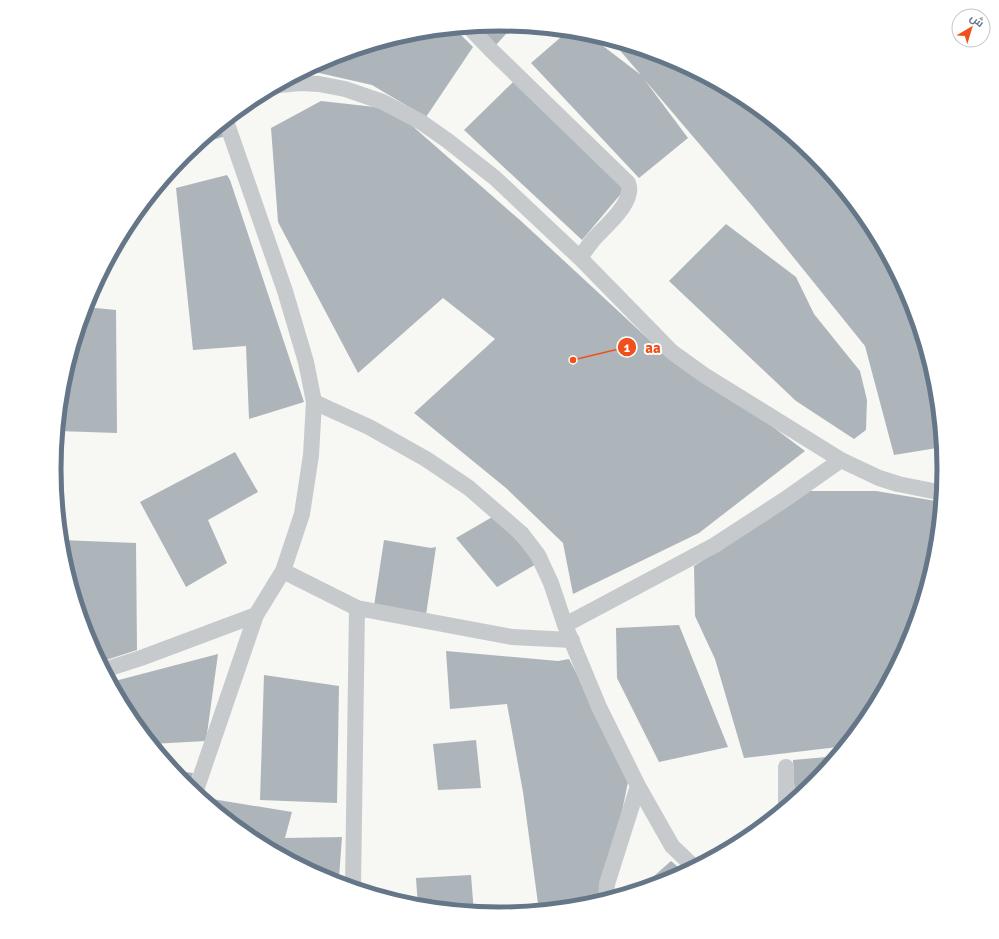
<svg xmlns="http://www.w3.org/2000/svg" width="999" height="939" viewBox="0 0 999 939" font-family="Signika,Cairo,sans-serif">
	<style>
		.building { fill: #adb5bb }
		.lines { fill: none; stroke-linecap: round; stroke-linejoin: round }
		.minor { stroke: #c6cacd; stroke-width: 16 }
		.rim { fill: none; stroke: #647687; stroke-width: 5 }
		.leader { fill: none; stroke: #ee511c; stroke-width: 1.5 }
		.callout-dot { fill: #ee511c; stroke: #fff; stroke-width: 1.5 }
		.mark-label { font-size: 12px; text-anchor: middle; font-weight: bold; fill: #fff }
		.callout-label { font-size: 15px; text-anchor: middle; font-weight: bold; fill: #ee511c; stroke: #fff; stroke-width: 4; stroke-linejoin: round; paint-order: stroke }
	</style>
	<rect width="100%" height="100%" fill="#f7f7f3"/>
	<path class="building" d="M500 24 514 25 495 46 475 26Z
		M454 28 473 47 426 117 372 85 306 70 329 58 413 33Z
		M568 31 586 33 641 75 611 40 670 58 747 99 815 155 870 222 911 299 936 383 943 447 894 455 865 346 753 207 644 79 688 138 639 178 531 63Z
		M514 81 625 189 582 240 464 130Z
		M321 101 393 109 521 221 657 347 769 424 805 451 699 533 573 594 563 543 506 488 414 413 495 339 443 298 358 373 278 222 271 128Z
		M220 125 225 136 195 146Z
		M227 175 230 180 304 402 249 419 246 346 193 350 176 188Z
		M726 224 796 277 814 314 860 371 867 400 866 430 854 439 796 401 669 281Z
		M86 307 116 310 117 433 58 431 63 382Z
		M235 452 258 492 208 520 227 563 186 587 140 502Z
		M809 491H876L942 502 936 557 911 640 870 717 846 746 744 758 715 659 695 616 694 566Z
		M494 516 538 563 497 587 456 538Z
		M61 540 136 543 137 650 100 662 88 640 63 556Z
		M384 540 431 548 436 547 426 615 374 606Z
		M679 625 728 747 659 762 617 678 616 628Z
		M446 651 558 661 569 659 594 706 628 782 620 821 599 903 586 906 539 911 523 792 507 704 450 709Z
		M218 654 206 741 151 744 129 717 111 682Z
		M264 675 339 686 337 803 260 800Z
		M476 740 481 788 438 790 433 744Z
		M838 756 814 785 795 801 793 760Z
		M173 770 193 773 189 788 184 784Z
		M212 799 292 812 285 838 342 837 339 878 325 879 252 840 210 806Z
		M671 861 685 873 670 881 637 891Z
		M471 875 474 913 418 907 416 878Z"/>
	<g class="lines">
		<path class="minor" d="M469 27 491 50 628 183C636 202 604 227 593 240 588 246 584 252 580 258
			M279 85 301 83 319 84 345 89 383 102 421 122 448 141 495 178 580 258 672 352 704 375 841 460 879 478 898 484 938 492 943 490
			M314 402 369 427 426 459 469 488 522 534 538 555 551 583 565 625 599 707 638 786 672 846 695 868
			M283 571 357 608 512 637 572 640
			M565 625 715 545 784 500 841 460
			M104 670 141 658 256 615
			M786 767V808
			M195 793 256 615 283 571 302 514 311 455 314 402 306 362 285 291 226 121
			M353 888 357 608
			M606 900 607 884 638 786"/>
	</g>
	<path d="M0 0H999V939H0ZM61 469a438 438 0 1 1 876 0a438 438 0 1 1-876 0Z" fill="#fff" fill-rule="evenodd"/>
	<path class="rim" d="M61 469a438 438 0 1 1 876 0a438 438 0 1 1-876 0Z"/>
	<path class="leader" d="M573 360L627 347"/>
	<g class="callout-dot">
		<circle cx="573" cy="360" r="4"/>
		<circle cx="627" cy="347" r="10"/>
	</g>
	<g class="mark-label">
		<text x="627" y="352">1</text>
	</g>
	<g class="callout-label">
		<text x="653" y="353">aa</text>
	</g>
	<g transform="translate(971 28) rotate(38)"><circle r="19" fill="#ffffff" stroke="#c1c8cf"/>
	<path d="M0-3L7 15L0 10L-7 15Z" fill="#ee511c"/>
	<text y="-6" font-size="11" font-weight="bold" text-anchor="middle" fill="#647687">ش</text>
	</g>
</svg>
